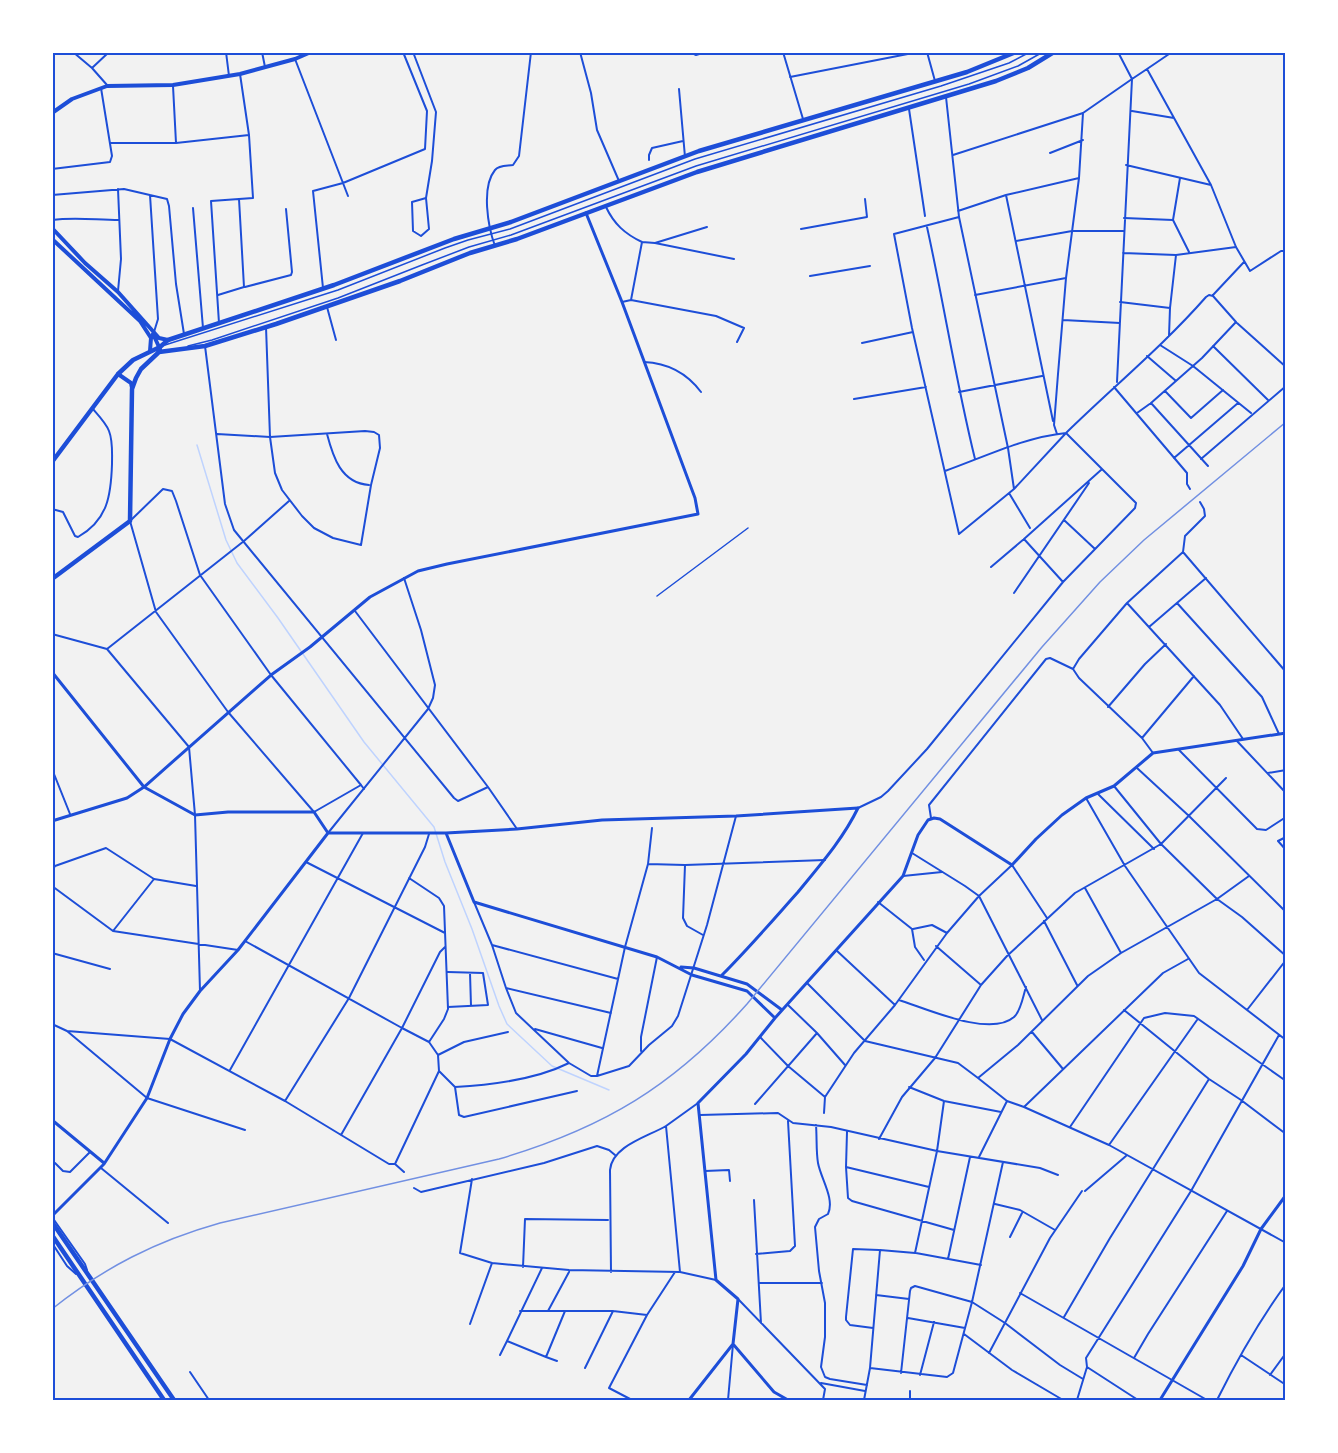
<svg xmlns="http://www.w3.org/2000/svg" width="1338" height="1453" viewBox="0 0 1338 1453" font-family="'Source Sans 3',sans-serif">
	<style>
		.lines { fill: none; stroke-linecap: round; stroke-linejoin: round }
		.stream { stroke: #bfd3fe; stroke-width: 1.5 }
		.service { stroke: #1d4ed8; stroke-width: 1.5 }
		.minor { stroke: #1d4ed8; stroke-width: 2 }
		.tertiary { stroke: #1d4ed8; stroke-width: 3 }
		.secondary { stroke: #1d4ed8; stroke-width: 4 }
		.primary { stroke: #1d4ed8; stroke-width: 4.5 }
		.rail { stroke: #7290e2; stroke-width: 1.5 }
		.neatline { fill: none; stroke: #1d4ed8; stroke-width: 2 }
	</style>
	<rect width="100%" height="100%" fill="#f2f2f2"/>
	<g class="lines">
		<path class="stream" d="M197 445 226 540 237 563 278 618 364 742 434 827 445 862 472 929 499 1006 507 1024 552 1066 609 1090"/>
		<path class="service" d="M165 345 338 290 445 248 468 240 510 229 695 159 941 86 1009 63 1030 52
			M188 346 212 340 338 298 422 265 469 247 511 235 696 166 969 84 1018 66 1043 52
			M657 596 748 528"/>
		<path class="minor" d="M73 52 92 68
			M226 52 229 76
			M262 52 265 67
			M413 52 436 112 432 161 426 198 429 229 421 236 413 231 412 202 426 198
			M580 52 591 93 597 130 619 181
			M690 52 696 55 706 52
			M783 52 803 119
			M927 52 935 81
			M1172 52 1147 69 1211 185
			M295 59 348 196
			M790 77 918 52
			M107 85 92 68 109 52
			M173 86 176 143
			M679 89 685 157
			M946 97 959 217 1008 448 1014 489
			M909 109 925 216
			M1132 111 1174 118
			M110 143H176L249 135
			M1050 153 1083 140
			M953 155 1083 113 1132 79 1118 52
			M649 160V155L652 148 683 141
			M1126 165 1211 185 1236 247 1250 271 1281 251H1286
			M52 169 110 162 112 156 101 88
			M118 189 121 259 118 291
			M52 195 124 189 167 199 169 206 176 284 184 334
			M150 195 158 319 154 332
			M1006 195 1053 421
			M606 207C614 224 625 234 642 242L631 300
			M193 208 203 328
			M958 211 1006 195 1079 178
			M1124 218 1173 220 1180 178
			M52 220C75 217 96 220 119 220
			M1173 220 1189 252
			M927 227C944 304 956 382 975 459
			M801 229 867 217 865 199
			M1016 241 1072 231H1123
			M642 242 655 243 707 227
			M655 243 734 259
			M495 246C488 227 481 187 495 170 499 165 507 166 513 165L519 156 531 52
			M1123 253 1176 255
			M810 276 870 266
			M245 287 291 275 292 272 286 209
			M323 288 313 191 343 183 425 149 427 111 403 52
			M218 295 244 287 239 199 253 198 249 135 240 74
			M975 295 1066 278
			M1213 295 1244 262
			M622 302 631 300 716 316 744 328 737 342
			M1120 302 1170 308
			M327 307 336 340
			M1063 320 1120 323
			M219 323 211 201 239 199
			M1237 323 1286 367
			M1169 336 1170 308 1176 255 1236 247
			M862 343 913 332
			M1160 345 1193 366 1251 413
			M205 346 225 504 234 530 454 798 458 801 488 787 355 611
			M1213 346 1268 400
			M1147 356 1176 381
			M644 362C668 363 686 372 701 392
			M1117 382 1132 79 1147 69
			M1114 387 1187 473V484L1190 489
			M1165 391 1191 418 1223 390
			M959 392 1042 376
			M854 399 926 387
			M1137 413 1151 403 1208 466
			M217 434 270 437 365 431 374 432 379 435 380 448 371 485 361 545 333 538 314 528 302 516 282 490 275 473 270 437 266 327
			M327 434C333 457 341 483 369 485
			M1057 434 1054 425 1058 374 1066 278 1079 178 1083 113
			M1174 458 1238 403
			M1201 459 1286 386
			M945 471C984 457 1025 437 1066 433 1113 387 1163 346 1206 297L1209 295 1213 296 1236 322 1202 358 1151 403
			M1009 493 1030 528
			M1200 502 1204 509 1205 516 1185 536 1183 552 1286 672
			M52 509 63 512 75 536 78 537C108 520 111 495 112 464 112 453 113 441 109 431 106 423 98 415 92 408
			M1064 520 1095 549
			M991 567 1024 539
			M1063 582 1024 539 1101 470
			M1014 593 1089 483
			M1127 603 1220 705 1243 739
			M1177 603 1262 697 1279 734
			M1149 627 1206 578
			M52 634 107 649 189 747 195 815 200 991
			M107 649 244 541 289 501
			M1108 707 1145 664 1166 644
			M1142 738 1194 676
			M1236 740 1286 793
			M1179 750 1257 829 1266 830 1286 817
			M1153 753 1142 738 1079 678 1073 669 1079 659 1127 603 1183 552
			M1137 768 1189 816 1286 912
			M52 769 70 814
			M1268 773 1286 770
			M361 785 271 675 200 575 176 501 172 491 163 489 130 521 156 612 228 712 314 812 361 785 364 789
			M1114 786 1161 844 1217 899 1249 876
			M488 787 517 829
			M1098 794 1154 849
			M1086 798 1125 866 1199 973 1286 1040
			M858 808 881 797 888 791 927 749 1063 582 1135 508 1136 503 1066 433 1014 489 959 534 912 328 894 234 959 217
			M931 818 929 805 1046 659 1050 658 1073 669
			M328 833 428 709 433 698 435 685 421 630 404 578
			M1286 837 1278 841 1286 850
			M912 853 965 886 979 896 1042 1020
			M306 862 445 933
			M648 864 685 865 825 860
			M685 865 683 918 687 926 703 935
			M52 871 55 866 106 848 154 879 196 886
			M903 876 942 872
			M409 878 439 898 444 906 448 1009 444 1019 429 1042
			M52 886 113 931 238 950
			M1085 888 1121 953
			M474 902 492 945 506 988 611 1013
			M878 902 912 929 915 947 924 960
			M1044 921 1077 985
			M913 929 932 925 947 933
			M113 931 154 879
			M245 941 402 1028 341 1135
			M492 945 618 979
			M936 946 981 985
			M836 950 895 1005
			M52 953 110 969
			M448 972 483 973 488 1005 448 1007
			M470 973 471 1006
			M807 983 865 1041 958 1063 978 1078 1018 1045 1088 976 1121 953 1217 899 1242 917 1286 956
			M506 988 516 1013 569 1063 591 1076H597L629 1066 649 1045 672 1026 678 1016 707 925 736 816
			M899 1000C925 1008 990 1038 1014 1017 1021 1011 1023 996 1026 987
			M788 1005 817 1033 845 1065
			M1124 1010 1209 1079 1241 1100 1286 1134
			M1247 1010 1286 960
			M52 1024 67 1031 147 1098 245 1130
			M535 1029 602 1048
			M67 1031 170 1039 285 1101 349 998 425 847 429 834
			M1032 1032 1063 1069
			M760 1037 788 1066 825 1097
			M641 1051V1037L657 957
			M438 1055 429 1042 402 1028 440 952 445 947
			M230 1070 363 833
			M439 1071 455 1087 459 1115 464 1117 577 1091
			M597 1076 625 947 648 864 652 828
			M978 1078 1007 1101 1024 1107 1163 973 1188 959
			M455 1087C492 1085 535 1080 569 1063
			M909 1087 944 1101 1001 1112
			M285 1101 389 1164H395L439 1071 438 1055 464 1042 508 1032
			M755 1104 817 1033
			M1024 1107 1109 1145 1286 1243
			M824 1113 825 1097 854 1053 895 1005 947 933 979 896 1012 865 1047 918
			M700 1115 778 1113 793 1123 831 1127 937 1151 1040 1168 1058 1175
			M816 1125C817 1138 816 1151 818 1163 821 1179 835 1199 828 1214L819 1219 815 1227 819 1271 825 1303V1337L821 1367 825 1377 830 1379 867 1385
			M1070 1127 1144 1018 1165 1013 1194 1016 1286 1081
			M847 1132 846 1167 848 1198 852 1201 954 1230
			M879 1139 902 1097 935 1058 981 985 1007 956 1075 893 1161 844 1226 778
			M1109 1145 1197 1020
			M979 1157 1007 1101
			M55 1163 63 1171 70 1172 90 1152
			M395 1164 404 1172
			M846 1167 929 1187
			M101 1168 168 1223
			M705 1171 729 1170 730 1181
			M472 1179 460 1253 492 1263
			M414 1188 421 1192 544 1163 597 1146 609 1150 615 1155
			M1085 1191 1126 1156
			M754 1200 761 1323
			M995 1204 1020 1210 1055 1230
			M52 1217 85 1264 87 1270
			M1010 1237 1022 1213
			M52 1243 67 1266 76 1274
			M916 1253 981 1265
			M756 1254 790 1251 795 1246 788 1121
			M948 1259 970 1157
			M523 1267 525 1219 608 1220
			M542 1268 507 1341 546 1357 565 1311H613L647 1315
			M611 1272 610 1170C612 1146 647 1137 666 1126
			M680 1272 666 1126 698 1103
			M760 1283H822
			M1020 1293 1207 1400
			M876 1295 909 1299
			M739 1300 825 1389 823 1400
			M520 1311H548L569 1272
			M548 1311H565
			M1064 1317 1110 1238 1209 1079
			M908 1318 965 1328
			M470 1324 492 1263 569 1270 680 1272 716 1280
			M873 1328 850 1325 846 1320V1317L853 1249 879 1250
			M964 1334 1012 1370 1063 1400
			M989 1353 1050 1238 1082 1191
			M500 1355 507 1341
			M1241 1355 1286 1385
			M546 1357 557 1361
			M1134 1358 1148 1334 1227 1211
			M1087 1367 1138 1400
			M585 1368 613 1311
			M870 1368 947 1377 953 1373 972 1302 1003 1162
			M190 1372 209 1400
			M901 1373 910 1291 911 1288 915 1286 972 1302 1005 1323 1060 1365 1083 1379
			M920 1375 934 1322
			M1270 1375 1286 1353
			M821 1383 865 1391
			M632 1400 609 1388 647 1315 675 1272
			M728 1400 733 1344
			M864 1400 870 1368 880 1250 915 1253 937 1151 944 1101
			M910 1400V1391
			M1077 1400 1087 1367 1086 1358 1191 1191 1279 1035
			M1217 1400C1237 1360 1259 1321 1286 1284"/>
		<path class="tertiary" d="M52 672 144 787 195 815 228 812H314L328 833
			M52 821 127 798 144 787 271 675 310 647 370 597 418 571 447 564 698 514 695 498 622 302 586 213
			M328 833H446L517 829 602 820 736 816 858 808
			M446 833 474 902 657 957 692 975 747 991 775 1018
			M681 967 694 968 747 984 782 1010
			M722 975C749 948 773 920 798 892 820 865 843 839 858 808
			M52 1120 104 1163
			M52 1216 104 1164 147 1098 170 1039 183 1014 200 991 238 950 328 833
			M733 1344 774 1392 788 1400
			M689 1400 733 1344 738 1299 716 1280 698 1103 746 1054 775 1018 903 876 918 835 928 820 934 818 940 819 1012 865 1036 839 1062 815 1086 798 1114 786 1153 753 1286 733
			M1160 1400 1243 1266 1261 1229 1286 1195"/>
		<path class="secondary" d="M52 113 72 99 107 86 173 85 240 74 295 59 311 52
			M52 228 85 263 118 292 159 338 168 340
			M52 239 140 321 151 338 150 351
			M153 334 160 349
			M118 374 131 383 132 388"/>
		<path class="primary" d="M52 462 118 374 133 360 160 347 168 340 334 285 454 239 511 222 699 151 967 72 1016 52
			M52 579 130 521 132 389 136 378 141 369 159 352 205 346 276 324 400 281 470 253 517 239 697 172 996 81 1028 68 1054 52
			M52 1222 174 1400
			M52 1235 164 1400"/>
		<path class="rail" d="M52 1309C105 1267 156 1241 220 1223L499 1159C604 1128 674 1086 747 1004L1042 647 1100 582 1144 540 1286 422"/>
	</g>
	<rect width="1338" height="1453" fill="none" stroke="#ffffff" stroke-width="108"/>
	<rect x="54" y="54" width="1230" height="1345" class="neatline"/>
</svg>
